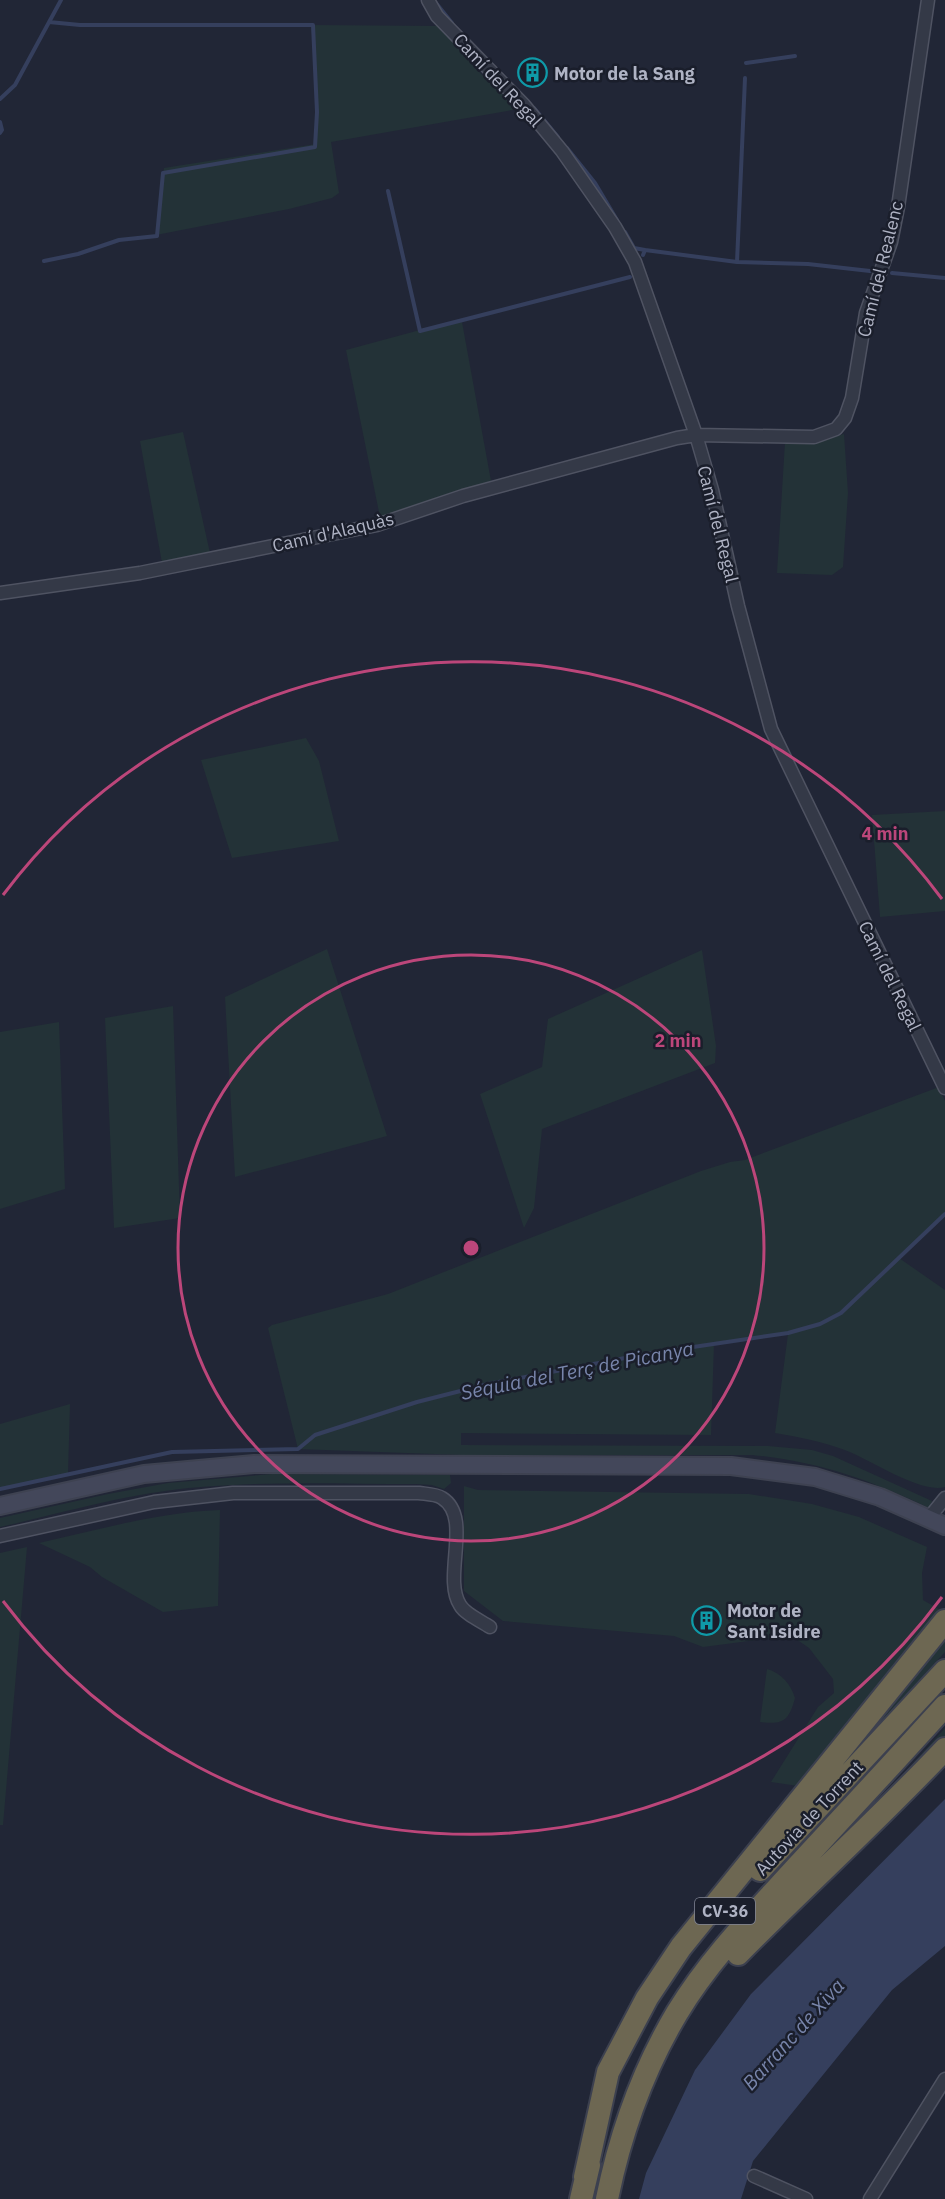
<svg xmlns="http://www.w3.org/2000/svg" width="945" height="2199" viewBox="0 0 945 2199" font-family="'IBM Plex Sans',sans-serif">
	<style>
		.green { fill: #233237 }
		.water { fill: #353f5d }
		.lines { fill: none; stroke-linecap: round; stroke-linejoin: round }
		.stream { stroke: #353f5d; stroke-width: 4 }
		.street-casing { stroke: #4f5362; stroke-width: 15 }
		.secondary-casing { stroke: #3e4251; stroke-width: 20 }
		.highway-casing { stroke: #3c404f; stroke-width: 26 }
		.street { stroke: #343947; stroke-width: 12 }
		.secondary { stroke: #43475a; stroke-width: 16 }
		.highway { stroke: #6d6752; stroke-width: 22 }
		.ring { fill: none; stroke: #bc467a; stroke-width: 3 }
		.labels { text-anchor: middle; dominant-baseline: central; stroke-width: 5; stroke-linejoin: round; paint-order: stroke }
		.shield { fill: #1a1e2b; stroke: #828696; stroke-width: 1.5 }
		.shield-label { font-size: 16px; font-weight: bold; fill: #afb3c4 }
		.poi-label { font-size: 18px; font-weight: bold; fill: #afb3c4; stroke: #1a1e2b; text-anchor: start }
		.street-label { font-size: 18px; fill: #afb3c4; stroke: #1a1e2b }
		.water-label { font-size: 20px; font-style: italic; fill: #7885ab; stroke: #1a1e2b }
		.centre { fill: #bc467a; stroke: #1a1e2b; stroke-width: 3 }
		.ring-label { font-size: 18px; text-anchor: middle; font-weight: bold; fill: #bc467a; stroke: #1a1e2b; stroke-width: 5; stroke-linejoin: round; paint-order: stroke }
	</style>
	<rect width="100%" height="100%" fill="#212636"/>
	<path class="green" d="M311 25 439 26 478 71 518 109 331 142 339 193 332 198 289 209 156 235 164 168 316 144 318 102Z
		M462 322 491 481 380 517 346 350 420 330Z
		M183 432 210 553 162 563 140 441Z
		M844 434 848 493 843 567 832 575 777 573 785 442 825 440Z
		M306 738 319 761 339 841 232 858 201 760Z
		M945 811V911L880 917 872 815Z
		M327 949 387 1136 235 1177 225 997Z
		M702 950 716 1046 715 1063 542 1129 534 1208 524 1228 480 1094 542 1067 548 1019Z
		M173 1006 180 1218 114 1228 105 1018Z
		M59 1022 65 1189 0 1209V1032Z
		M939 1087 945 1101V1214L899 1258 945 1290V1487C919 1494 867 1457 842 1449 820 1441 798 1437 775 1433L788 1334 714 1344 711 1435 461 1433V1445L768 1446 812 1450 833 1456 932 1501 929 1508C867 1479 820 1462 752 1455H461L298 1449 268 1328 272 1325 388 1294 701 1171 730 1162 745 1160Z
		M70 1404 68 1474 0 1489V1424Z
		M272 1474 450 1475 451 1483 444 1489 432 1485 416 1484C345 1484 273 1481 201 1487 133 1492 66 1512 0 1527V1518L108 1494 168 1483Z
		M464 1486 478 1490 749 1494 812 1504 859 1517 927 1547 922 1573 923 1600 942 1611 798 1786 771 1782 818 1707 834 1693 833 1679 809 1648 796 1639 780 1637 703 1647 674 1636 503 1621 464 1591Z
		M220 1510 218 1606 163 1612 102 1577 90 1567 39 1543C98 1530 159 1512 220 1510Z
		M27 1547 3 1825H0V1553Z
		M945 1637V1652L801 1810Z
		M767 1669C781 1673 791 1684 795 1698 789 1721 783 1725 760 1722Z
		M945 1728V1739L835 1849Z"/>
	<path class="water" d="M945 1799V1946L892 1990 753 2161 741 2199H639L646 2173 695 2070 751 1994Z"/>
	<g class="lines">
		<path class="stream" d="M436 3 452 23
			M746 63 795 56
			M0 99 15 85 61 0
			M534 108 558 137
			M0 122 2 130 0 133
			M567 148 595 183 617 220
			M388 191 420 331 630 277
			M625 232 634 248 645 250
			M643 255 645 250 737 262 808 264 870 271
			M44 261 78 254 119 240 157 236 163 173 315 147 317 112 313 25H80L49 22
			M737 262 745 78
			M892 273 945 278
			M0 1489 172 1452 298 1449 315 1435 417 1402 488 1384 646 1354 788 1333 820 1324 841 1313 945 1214"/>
		<defs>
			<path id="street" d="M428 0 437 16 524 105 562 151 615 227 635 262 696 435 712 490 738 606 771 729 945 1088
				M0 593 140 573 377 525 463 496 677 438 696 435 814 437 836 429 845 418 852 398 866 313 891 242 898 207 928 0
				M928 1519 945 1498
				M0 1536 154 1502 233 1493H419C426 1494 436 1494 442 1498 473 1517 442 1577 460 1605 465 1614 481 1621 490 1627
				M754 2176 806 2199
				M870 2199 945 2079"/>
			<path id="secondary" d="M0 1506 144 1474 254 1464 731 1466 815 1477 880 1497 945 1526"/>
			<path id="highway" d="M760 1870 945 1671
				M738 1954C806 1885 878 1820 945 1749
				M585 2177 608 2072 647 1998 681 1947 945 1621
				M581 2199 589 2165
				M607 2199C620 2135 643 2070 677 2013 709 1960 753 1915 794 1870 845 1815 895 1761 945 1706"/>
		</defs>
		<use href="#street" class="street-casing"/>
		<use href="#secondary" class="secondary-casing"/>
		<use href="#highway" class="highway-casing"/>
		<use href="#street" class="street"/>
		<use href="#secondary" class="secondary"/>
		<use href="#highway" class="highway"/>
	</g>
	<g class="ring">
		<circle cx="471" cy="1248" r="293"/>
		<path d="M942 1597A586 586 0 0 1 3 1601M3 895A586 586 0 0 1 942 899"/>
	</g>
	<defs>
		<symbol id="building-ring" viewBox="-11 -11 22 22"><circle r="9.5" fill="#1a1e2b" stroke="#0f9aa8" stroke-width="1.5"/><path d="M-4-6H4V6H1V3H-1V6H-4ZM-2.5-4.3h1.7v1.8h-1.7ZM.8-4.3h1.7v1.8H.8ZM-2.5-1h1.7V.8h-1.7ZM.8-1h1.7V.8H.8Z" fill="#0f9aa8"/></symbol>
	</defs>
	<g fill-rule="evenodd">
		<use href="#building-ring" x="516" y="56" width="33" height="33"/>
		<use href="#building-ring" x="690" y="1604" width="33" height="33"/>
	</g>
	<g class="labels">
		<rect class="shield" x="695" y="1898" width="60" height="26" rx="4.5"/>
		<g class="shield-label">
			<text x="725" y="1911">CV-36</text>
		</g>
		<g class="poi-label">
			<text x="554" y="73">Motor de la Sang</text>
			<text x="727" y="1610">Motor de<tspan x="727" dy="21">Sant Isidre</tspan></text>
		</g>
		<g class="street-label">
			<text transform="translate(498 80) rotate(47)">Camí del Regal</text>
			<text transform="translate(880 269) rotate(-76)">Camí del Realenc</text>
			<text transform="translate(718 524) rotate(76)">Camí del Regal</text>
			<text transform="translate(333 532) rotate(-13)">Camí d'Alaquàs</text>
			<text transform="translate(890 976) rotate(64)">Camí del Regal</text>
			<text transform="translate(809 1818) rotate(-47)">Autovia de Torrent</text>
		</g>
		<g class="water-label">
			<text transform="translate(577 1370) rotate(-11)">Séquia del Terç de Picanya</text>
			<text transform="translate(793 2034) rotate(-48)">Barranc de Xiva</text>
		</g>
	</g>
	<circle cx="471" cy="1248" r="9" class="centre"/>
	<g class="ring-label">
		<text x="885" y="840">4 min</text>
		<text x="678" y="1047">2 min</text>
	</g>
</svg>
